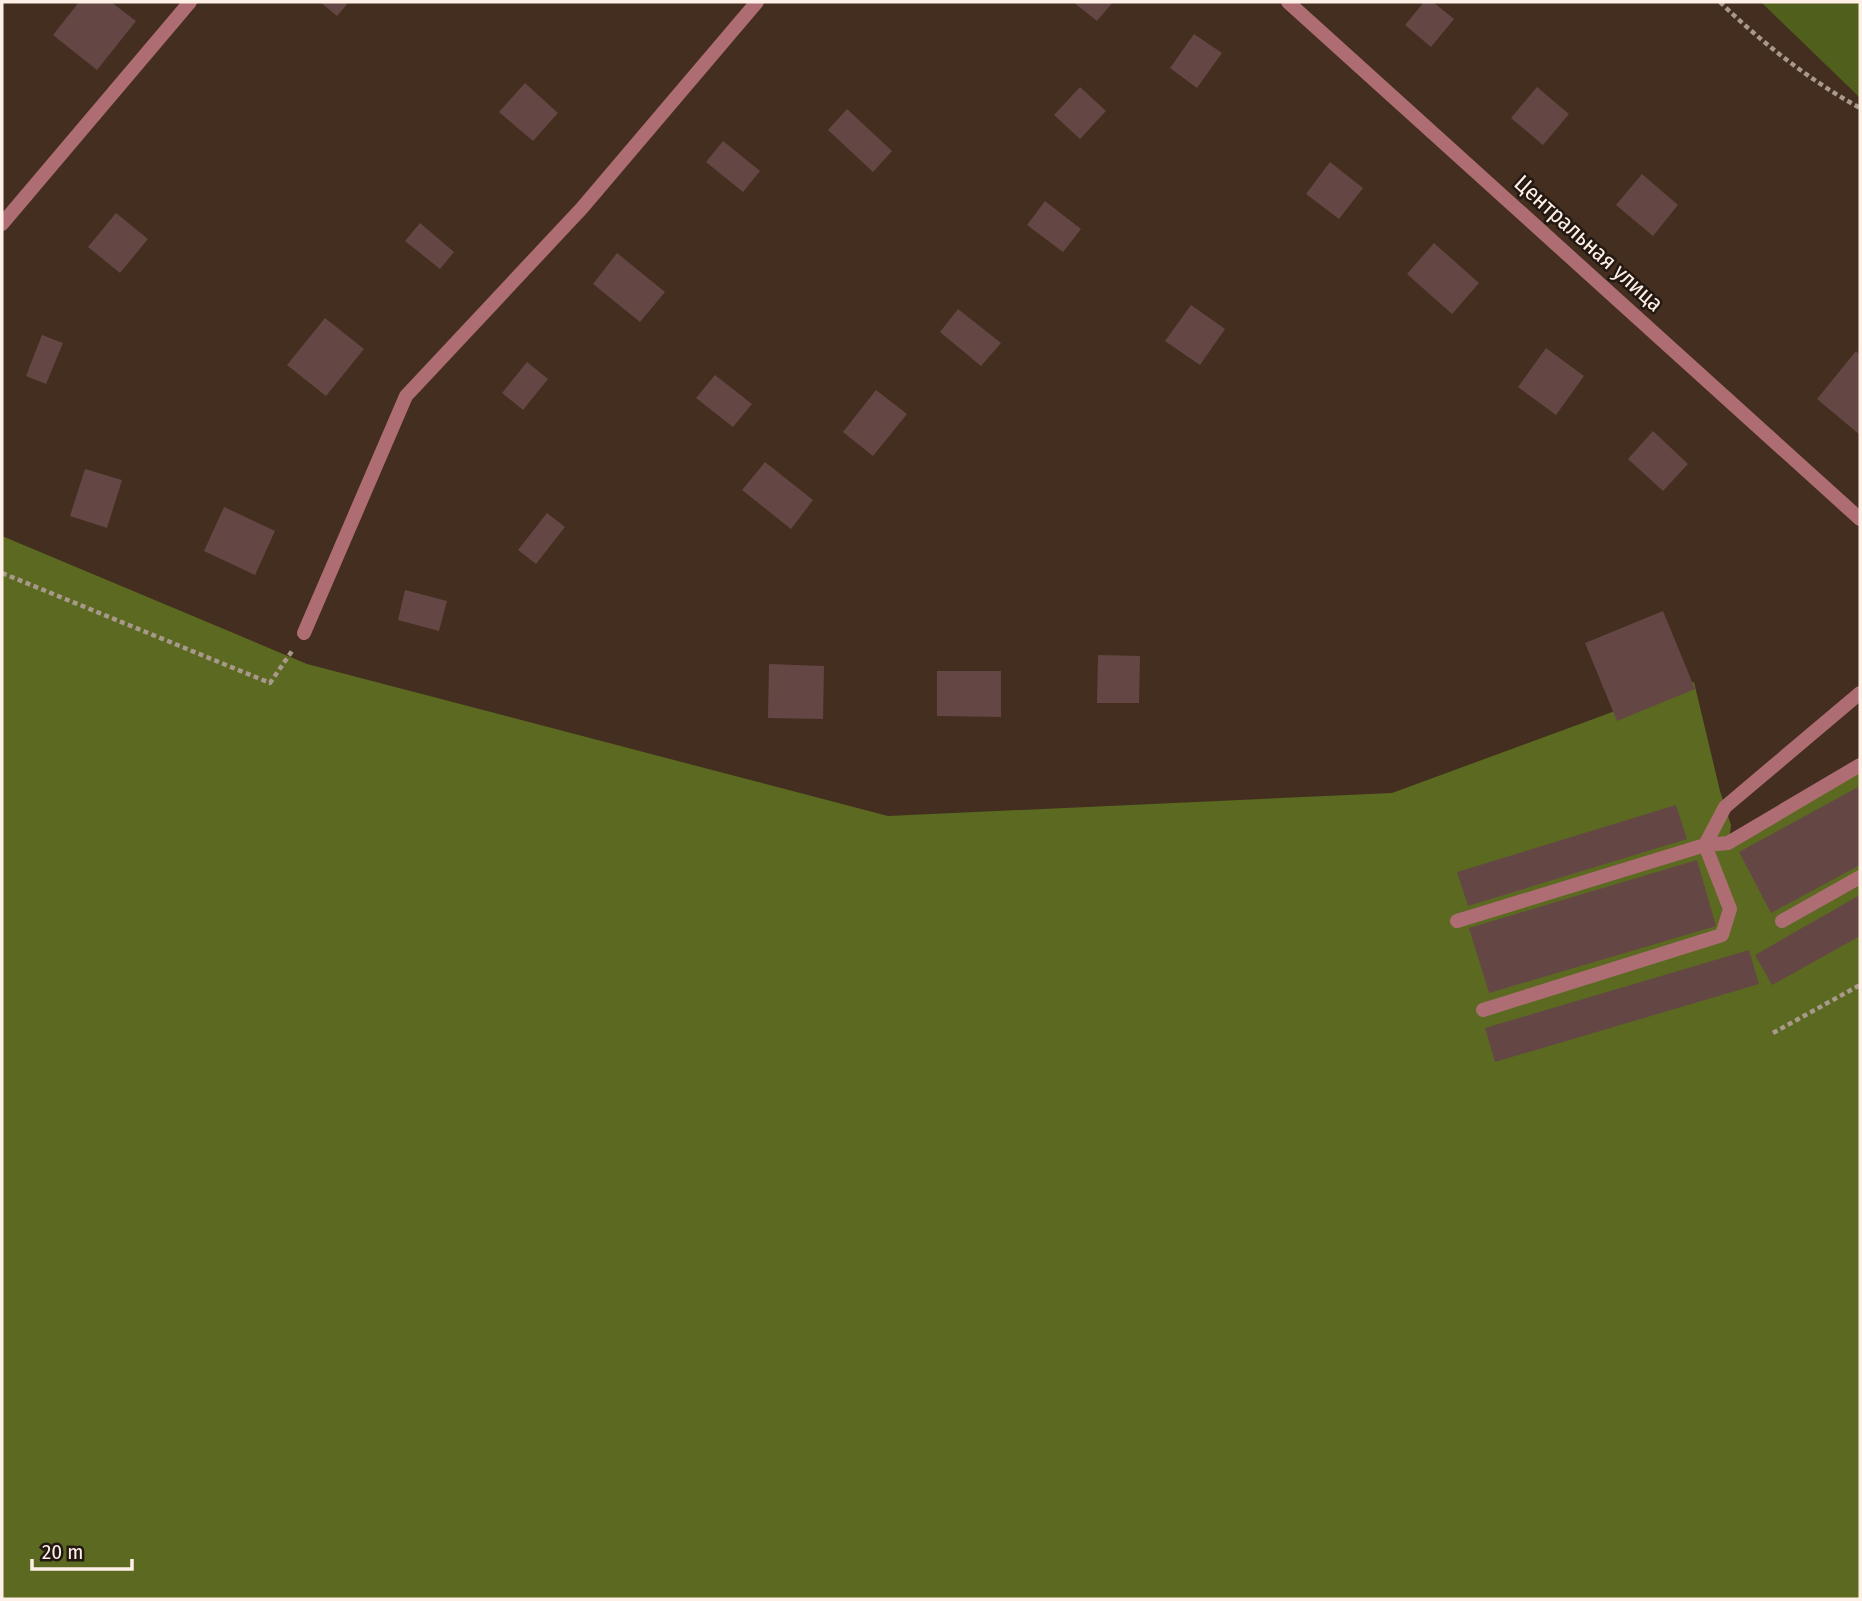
<svg xmlns="http://www.w3.org/2000/svg" width="1862" height="1601" viewBox="0 0 1862 1601" font-family="'Fira Sans Condensed',sans-serif">
	<style>
		.green { fill: #515f1c }
		.forest { fill: #5b6a20 }
		.building { fill: #644744 }
		.lines { fill: none; stroke-linecap: round; stroke-linejoin: round }
		.path { stroke: #a9988c; stroke-width: 4.5; stroke-dasharray: 5 3.5; stroke-linecap: butt }
		.lane { stroke: #ae6d73; stroke-width: 14 }
		.street { stroke: #ae6d73; stroke-width: 14 }
		.labels { text-anchor: middle; dominant-baseline: central; stroke-width: 5; stroke-linejoin: round; paint-order: stroke }
		.street-label { font-size: 23px; fill: #fff0e7; stroke: #231912 }
	</style>
	<rect width="100%" height="100%" fill="#432e1f"/>
	<path class="green" d="M1761 2H1860V98L1853 91Z"/>
	<path class="forest" d="M2 536 307 664 888 816 1392 793 1694 682 1720 791 1731 825 1729 842 1860 765V1599H2Z"/>
	<path class="building" d="M79 2H111L136 21 97 70 53 35Z
		M320 2H349L337 16Z
		M1073 2H1113L1097 21Z
		M1424 2H1433L1454 19 1431 47 1405 25Z
		M1194 34 1222 53 1197 88 1170 68Z
		M525 83 558 113 533 141 499 112Z
		M1080 87 1106 111 1080 139 1054 115Z
		M1537 87 1569 114 1543 145 1511 118Z
		M847 109 892 151 873 172 828 130Z
		M723 141 760 171 743 192 706 162Z
		M1330 162 1363 188 1339 219 1306 194Z
		M1642 174 1678 205 1653 236 1616 205Z
		M1045 201 1081 229 1063 252 1027 225Z
		M116 213 148 239 120 273 88 247Z
		M420 223 454 252 440 269 405 241Z
		M1434 243 1479 283 1452 314 1407 274Z
		M617 253 665 292 640 322 593 284Z
		M1191 305 1225 329 1200 365 1165 341Z
		M958 309 1001 343 981 366 940 332Z
		M325 318 364 349 326 396 287 365Z
		M42 335 63 343 46 384 26 376Z
		M1546 348 1584 376 1556 415 1518 387Z
		M1856 351 1860 355V435L1817 399Z
		M527 362 548 379 523 410 502 393Z
		M715 375 752 404 733 427 696 398Z
		M876 390 907 414 873 456 843 432Z
		M1653 431 1688 464 1663 491 1628 459Z
		M765 462 813 500 791 529 742 490Z
		M85 469 122 480 107 528 70 516Z
		M224 507 275 531 255 575 204 551Z
		M547 513 565 527 536 564 518 550Z
		M405 590 447 601 439 631 398 620Z
		M1663 611 1695 689 1617 721 1585 643Z
		M1098 655 1140 656 1139 703H1097Z
		M769 664 824 666 823 719 768 718Z
		M937 671H1001V717L937 716Z
		M1860 786V865L1771 913 1739 852Z
		M1676 805 1687 839 1468 906 1457 872Z
		M1697 860 1716 926 1489 993 1469 928Z
		M1860 895V936L1772 985 1755 955Z
		M1749 950 1759 984 1495 1062 1485 1028Z"/>
	<g class="lines">
		<path class="path" d="M1720 2C1761 42 1809 80 1860 108
			M2 573 270 683 292 651
			M1773 1033 1860 985"/>
		<path class="lane" d="M2 224 190 2
			M304 633 406 396 582 208 757 2
			M1457 921 1705 845 1728 843 1860 765
			M1782 921 1860 877
			M1483 1010 1722 935 1730 909 1705 845 1725 807 1860 693"/>
		<path class="street" d="M1288 2 1860 519"/>
	</g>
	<g class="labels">
		<g class="street-label">
			<text transform="translate(1589 243) rotate(42)">Центральная улица</text>
		</g>
	</g>
	<rect width="1862" height="1601" fill="none" stroke="#fff0e7" stroke-width="7"/>
	<path d="M32 1559v10h100v-10" fill="none" stroke="#fff0e7" stroke-width="3.5"/>
	<text x="42" y="1559" font-size="21" fill="#fff0e7" stroke="#231912" stroke-width="5" paint-order="stroke">20 m</text>
</svg>
